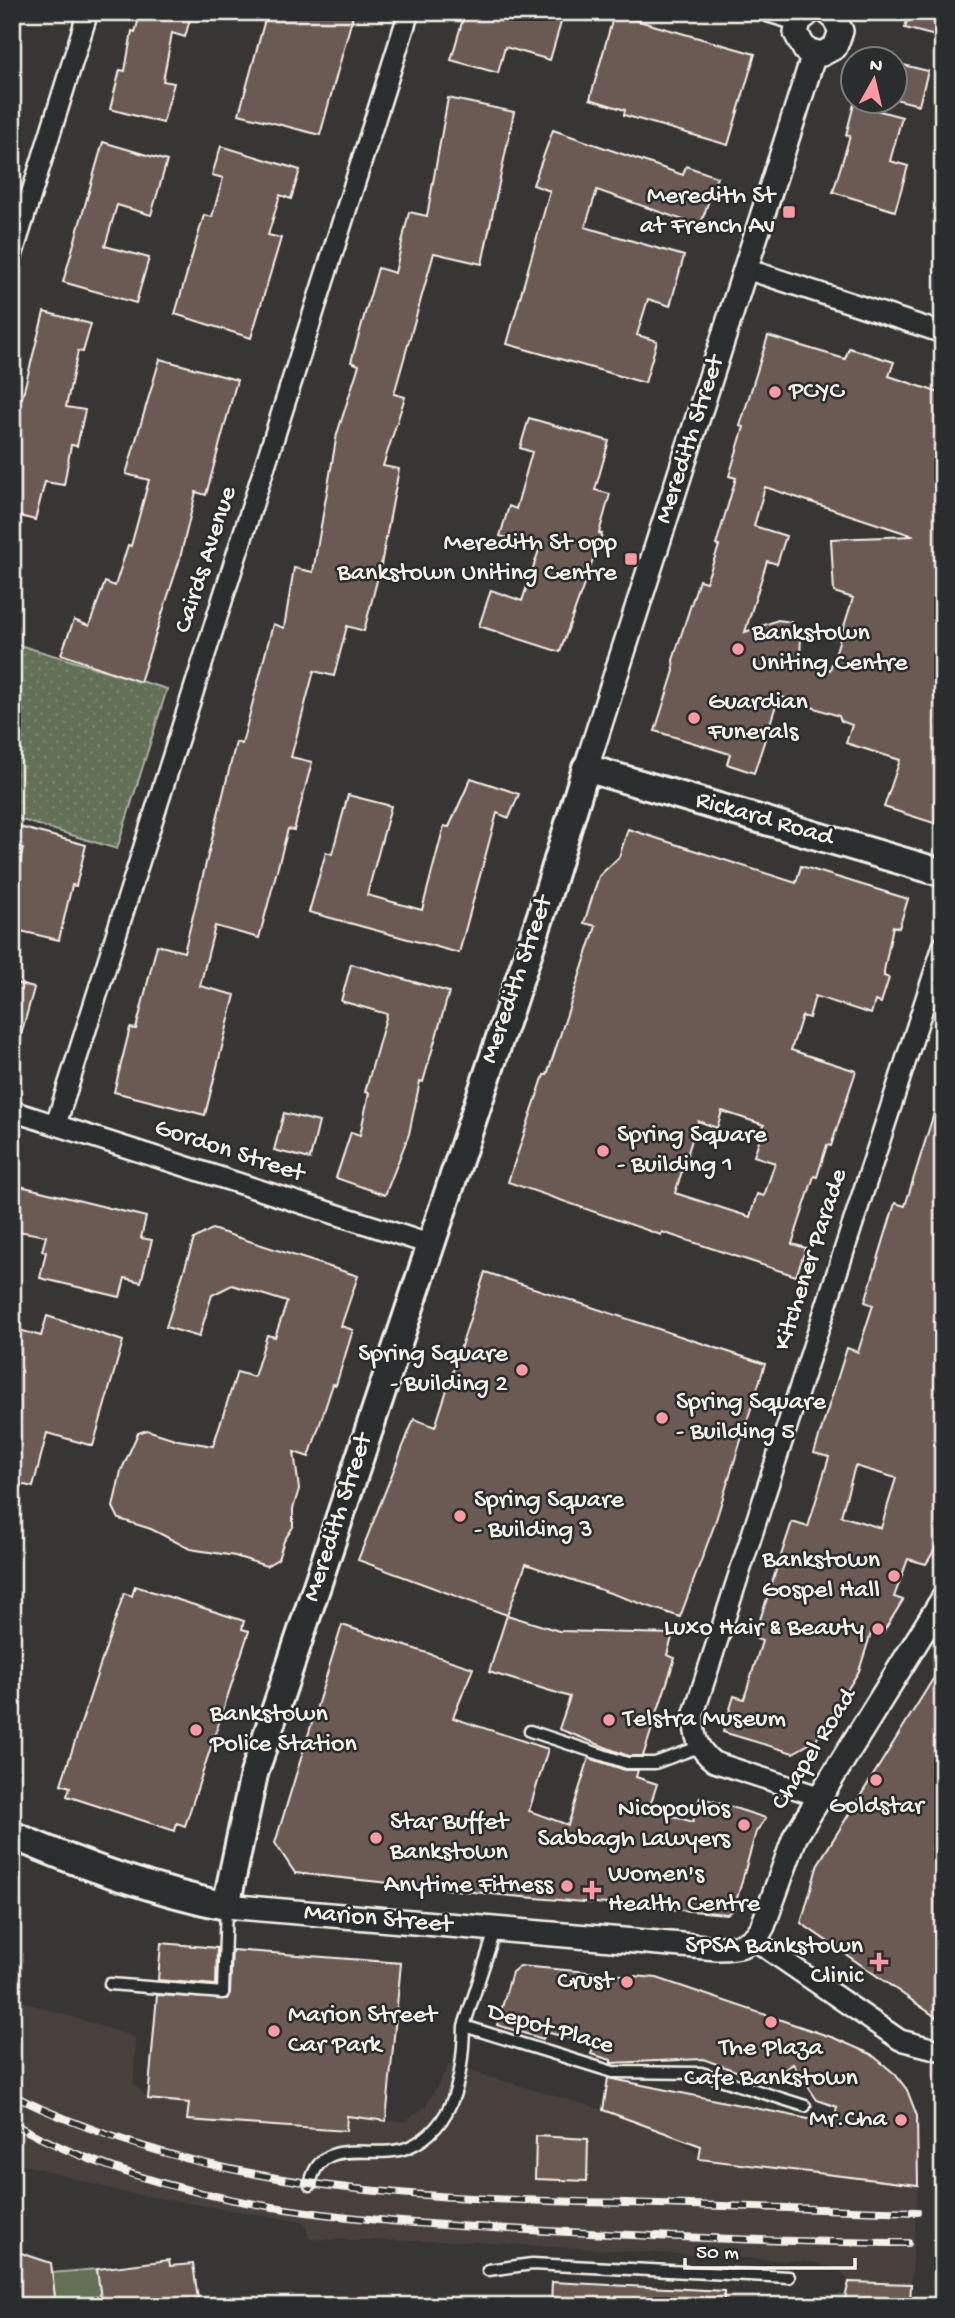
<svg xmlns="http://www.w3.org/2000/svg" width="955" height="2318" viewBox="0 0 955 2318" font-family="'Gochi Hand',sans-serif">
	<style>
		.built { fill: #47413e }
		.grass { fill: #627057; stroke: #abb0a0; stroke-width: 2 }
		.park { fill: url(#park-dots); stroke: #abb0a0; stroke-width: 2 }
		.building { fill: #6b5a53; stroke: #f4f1e8; stroke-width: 2; fill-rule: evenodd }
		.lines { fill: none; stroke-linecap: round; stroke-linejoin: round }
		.service-casing { stroke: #f4f1e8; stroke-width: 15 }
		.minor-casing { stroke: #f4f1e8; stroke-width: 24 }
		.tertiary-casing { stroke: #f4f1e8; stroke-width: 28 }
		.secondary-casing { stroke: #f4f1e8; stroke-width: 32 }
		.service { stroke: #2a2d2e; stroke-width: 10 }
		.minor { stroke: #2a2d2e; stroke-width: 19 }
		.tertiary { stroke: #2a2d2e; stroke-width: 23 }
		.secondary { stroke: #2a2d2e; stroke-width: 26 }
		.rail-casing { stroke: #f4f1e8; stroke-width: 8 }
		.rail { stroke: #2a2d2e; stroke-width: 5; stroke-dasharray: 16; stroke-linecap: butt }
		.poi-dot { fill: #ff9aa2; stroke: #2a2d2e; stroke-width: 2.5 }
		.labels { text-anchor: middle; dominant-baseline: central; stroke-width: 5; stroke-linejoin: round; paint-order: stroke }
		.poi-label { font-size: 26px; fill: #f4f1e8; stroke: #2a2d2e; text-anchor: start }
		.street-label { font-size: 26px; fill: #f4f1e8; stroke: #2a2d2e }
	</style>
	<defs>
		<pattern id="park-dots" width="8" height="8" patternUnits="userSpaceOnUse" patternTransform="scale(1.75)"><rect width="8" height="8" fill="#627057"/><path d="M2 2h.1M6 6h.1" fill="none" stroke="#79856f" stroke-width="1.8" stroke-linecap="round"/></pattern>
	</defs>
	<rect width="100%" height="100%" fill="#373635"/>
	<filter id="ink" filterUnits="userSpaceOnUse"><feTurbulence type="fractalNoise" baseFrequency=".0143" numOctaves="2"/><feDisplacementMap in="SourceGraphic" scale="14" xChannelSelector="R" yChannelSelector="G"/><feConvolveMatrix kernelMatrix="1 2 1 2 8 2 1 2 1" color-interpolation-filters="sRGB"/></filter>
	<g filter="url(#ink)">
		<path class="built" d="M12 1998 135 2037 134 2084 148 2099 189 2103 188 2120 345 2131 347 2116 404 2122 426 2106 449 2065 603 2110 676 2137 705 2160 918 2185 911 2284 849 2282 841 2271 812 2262 475 2242 310 2239 304 2222 122 2192 14 2162Z
			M552 2285 790 2297 798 2306H550Z"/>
		<path class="grass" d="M97 2269 102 2306H56L52 2273Z"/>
		<path class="park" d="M12 643 167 689 117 849 12 817Z"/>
		<path class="building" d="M141 12H192L185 37 172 33 163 81 174 83 163 123 110 109 120 70 125 71 132 31 135 32Z
			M267 12H354L320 135 239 114Z
			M465 12H564L550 60 505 47 498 73 451 60Z
			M909 12H943V38L905 28Z
			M614 14 755 54 728 145 624 115 625 110 590 99Z
			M895 63 928 71 919 105 895 99Z
			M448 98 514 112 482 264 434 253 394 394 405 397 383 466 399 469 381 565 364 631 347 626 334 676 314 671 291 757 312 762 294 830 288 829 259 938 215 926 200 986 235 995 205 1115 114 1092 130 1028 136 1029 157 945 184 952 236 742 242 744 273 624 284 628 294 568 313 572 337 434 359 365 351 362 378 268 395 273 409 212 427 216Z
			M854 104 902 117 890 161 908 166 895 211 833 192 850 136 846 135Z
			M553 130 683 175 686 166 717 177 700 226 597 190 585 227 684 256 670 306 648 299 637 335 657 341 645 383 507 344 550 191 533 185Z
			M103 142 167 161 151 215 117 205 105 246 149 258 136 303 63 282Z
			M221 146 300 170 291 199 280 195 268 235 281 238 251 338 175 314 204 215 212 217 223 178 212 175Z
			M44 312 91 324 83 352 78 351 66 407 85 410 77 446 71 445 64 485 45 482 35 520 12 514V422L17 397 22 398Z
			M768 336 845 359 849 348 894 362 889 376 943 394V826L884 807 900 760 846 743 852 725 841 721 839 716 779 696 754 773 727 764 730 754 655 731 674 671 673 660 699 580 706 582 719 546 716 545 736 478 729 476 744 427 740 426ZM765 487 914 536 831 539 834 592 853 598 830 670 800 659 801 635 791 622 778 620 745 632 767 561 777 564 786 536 754 526Z
			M160 359 237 380 206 495 196 492 179 562 140 682 61 654 74 620 89 626 105 582 115 586 128 545 131 546 149 480 126 474Z
			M529 418 609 441 595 490 610 494 599 533 602 534 560 652 479 626 491 590 522 601 540 547 500 536 509 506 516 509 532 452 520 448Z
			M471 778 519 794 509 818 497 813 459 953 309 912 326 852 332 854 348 795 391 806 367 895 422 910 444 826 449 827Z
			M12 825 86 845 76 886 72 885 59 940 12 929V887L23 849 12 846Z
			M628 829 796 883 801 866 908 899 899 928 893 926 884 971V976L889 978 881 1003 875 1001 871 1014 815 996 809 1018 802 1016 791 1050 856 1071 831 1146 827 1145 817 1177 814 1176 792 1244 806 1248 796 1276 662 1232 661 1235 508 1182 544 1075H547L596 926 584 923 599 876 619 857ZM722 1111 764 1125 754 1156 775 1163 764 1196 757 1194 750 1217 675 1193 698 1121 717 1128Z
			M351 964 449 992 423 1082 420 1081 409 1134 385 1195 336 1178 351 1132 360 1135 369 1093 365 1092 387 1014 341 1001Z
			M12 982 34 988 18 1046H12Z
			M939 1097 943 1098V1536L926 1564 908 1559 894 1597 903 1600 881 1636 871 1633 859 1671 816 1740 793 1753 723 1732 734 1696 744 1699 762 1641 754 1638 792 1522 808 1527 829 1457 814 1453 847 1348 858 1352 873 1305 865 1302 895 1203 905 1206ZM855 1466 896 1478 881 1528 841 1516Z
			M284 1113 319 1122 310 1159 274 1150Z
			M12 1184 146 1217 141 1238 152 1240 141 1282 125 1278 120 1297 40 1278 46 1252 42 1251 46 1236 12 1230Z
			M212 1229 358 1276 341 1326 353 1330 336 1385 333 1384 309 1457 294 1452 299 1489 293 1509V1527L284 1541 278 1559 266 1566 235 1556 190 1549 151 1529 119 1519 113 1507 121 1471 138 1433 147 1430 178 1440 213 1446 237 1372 254 1377 267 1335 275 1337 287 1302 232 1285 212 1295 199 1337 166 1327 194 1239Z
			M485 1272 765 1364 714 1526 680 1617 526 1564 507 1615 358 1560 414 1419 435 1427Z
			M47 1316 123 1341 93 1446 47 1433 33 1487 12 1482V1328L41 1336Z
			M135 1586 244 1621 242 1629 249 1631 185 1826 177 1823 175 1831 67 1796 70 1787 61 1784 124 1593 132 1596Z
			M507 1615 559 1631 673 1634 667 1655 675 1658 643 1756H628L559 1729 570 1697 489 1672Z
			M342 1625 473 1668 453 1718 548 1749 529 1811 568 1825 589 1758 625 1770H638L636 1777 657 1784 649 1809 693 1822 700 1797 766 1818 756 1832 734 1909 727 1914 511 1896 295 1873 275 1843Z
			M943 1663V1818L932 1849 943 1852 937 1871 943 1872V2022L801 1923 818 1864Z
			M161 1943 217 1948 216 1985 158 1980Z
			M232 1950 401 1963 386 2121 347 2116 346 2131 187 2120 189 2103 148 2099 157 1995 227 1999 230 1993Z
			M520 1966 657 1978 834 2038 871 2054 895 2074 907 2090 917 2116 918 2185 699 2159 701 2146 603 2110 608 2078 833 2124 837 2107 817 2100 793 2064 766 2082 703 2059 611 2063V2060L591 2054 594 2045 546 2032 543 2039 497 2025 512 1972Z
			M536 2136 588 2139 587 2181 535 2179Z
			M12 2250 51 2263 56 2306H12Z
			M169 2260 170 2266 193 2264 199 2306H102L97 2269Z
			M552 2282 724 2291V2306H551Z
			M849 2282 911 2284 910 2306H843Z"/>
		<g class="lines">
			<defs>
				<path id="service" d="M530 1731 627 1763H655L699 1747
					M495 1931 464 2026 613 2072 701 2073 805 2106
					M110 1984 223 1993 226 1907
					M310 2185C320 2132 374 2162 409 2147 457 2126 463 2070 464 2026
					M488 2270 532 2264 789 2277"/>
				<path id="minor" d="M769 12 799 21
					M12 256 88 12
					M746 269 943 333
					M12 1111 429 1244
					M56 1124 409 12
					M818 1796 714 1762C697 1749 693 1734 694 1713L943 946
					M754 1940 900 2040 943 2051"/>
				<path id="tertiary" d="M810 12 799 21 796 33 805 50 822 54 835 47 841 31 833 16 827 12
					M586 768 814 54
					M226 1906 717 1948C738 1948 753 1946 763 1926L795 1837 943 1599"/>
				<path id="secondary" d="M12 1835C83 1866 151 1890 226 1906L254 1774 543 909 586 768 943 873"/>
			</defs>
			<use href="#service" class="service-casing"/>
			<use href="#minor" class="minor-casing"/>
			<use href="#tertiary" class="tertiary-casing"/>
			<use href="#secondary" class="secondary-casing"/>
			<use href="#service" class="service"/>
			<use href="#minor" class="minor"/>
			<use href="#tertiary" class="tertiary"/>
			<use href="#secondary" class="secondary"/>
			<defs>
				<path id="rail" d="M12 2095C212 2192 409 2198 626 2203 723 2206 820 2209 917 2212
					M12 2123C172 2212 370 2222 548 2231 668 2237 788 2242 908 2243"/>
			</defs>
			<use href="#rail" class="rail-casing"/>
			<use href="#rail" class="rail"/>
		</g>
	</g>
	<g class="poi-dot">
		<rect x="782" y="205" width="14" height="14" rx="3.5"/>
		<circle cx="775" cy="392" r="7"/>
		<rect x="624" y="552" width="14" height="14" rx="3.5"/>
		<circle cx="738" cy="649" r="7"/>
		<circle cx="694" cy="718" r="7"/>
		<circle cx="603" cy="1151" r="7"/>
		<circle cx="522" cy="1370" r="7"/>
		<circle cx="662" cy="1418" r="7"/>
		<circle cx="460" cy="1516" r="7"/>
		<circle cx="894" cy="1576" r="7"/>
		<circle cx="878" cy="1629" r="7"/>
		<circle cx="609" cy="1720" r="7"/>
		<circle cx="196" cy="1730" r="7"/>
		<circle cx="876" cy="1780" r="7"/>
		<circle cx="744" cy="1825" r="7"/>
		<circle cx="376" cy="1838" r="7"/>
		<circle cx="567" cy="1886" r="7"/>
		<path d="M588.5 1879.5h7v7h7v7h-7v7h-7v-7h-7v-7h7z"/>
		<path d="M875.5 1951.5h7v7h7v7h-7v7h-7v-7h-7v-7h7z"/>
		<circle cx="627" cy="1982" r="7"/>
		<circle cx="771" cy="2022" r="7"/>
		<circle cx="274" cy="2031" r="7"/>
		<circle cx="901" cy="2120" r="7"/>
	</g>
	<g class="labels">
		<g class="poi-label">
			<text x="775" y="197" text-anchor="end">Meredith St<tspan x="775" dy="30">at French Av</tspan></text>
			<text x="789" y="392">PCYC</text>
			<text x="617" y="544" text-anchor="end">Meredith St opp<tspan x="617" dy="30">Bankstown Uniting Centre</tspan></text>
			<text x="752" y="634">Bankstown<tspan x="752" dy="30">Uniting Centre</tspan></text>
			<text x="708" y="703">Guardian<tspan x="708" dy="30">Funerals</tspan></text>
			<text x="617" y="1136">Spring Square<tspan x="617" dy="30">- Building 1</tspan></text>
			<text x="508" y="1355" text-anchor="end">Spring Square<tspan x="508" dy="30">- Building 2</tspan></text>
			<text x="676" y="1403">Spring Square<tspan x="676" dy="30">- Building 5</tspan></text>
			<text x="474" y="1501">Spring Square<tspan x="474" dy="30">- Building 3</tspan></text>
			<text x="880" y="1561" text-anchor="end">Bankstown<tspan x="880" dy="30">Gospel Hall</tspan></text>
			<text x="864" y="1629" text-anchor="end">Luxo Hair &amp; Beauty</text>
			<text x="210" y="1715">Bankstown<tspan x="210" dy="30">Police Station</tspan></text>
			<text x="623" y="1720">Telstra Museum</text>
			<text x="876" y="1807" text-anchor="middle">Goldstar</text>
			<text x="730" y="1810" text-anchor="end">Nicopoulos<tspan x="730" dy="30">Sabbagh Lawyers</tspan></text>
			<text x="390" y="1823">Star Buffet<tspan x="390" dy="30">Bankstown</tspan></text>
			<text x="608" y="1875">Women's<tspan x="608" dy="30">Health Centre</tspan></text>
			<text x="553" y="1886" text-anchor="end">Anytime Fitness</text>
			<text x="863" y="1947" text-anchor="end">SPSA Bankstown<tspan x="863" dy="30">Clinic</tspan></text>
			<text x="613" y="1982" text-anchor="end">Crust</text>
			<text x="288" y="2016">Marion Street<tspan x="288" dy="30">Car Park</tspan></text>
			<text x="771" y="2049" text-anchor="middle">The Plaza<tspan x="771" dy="30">Cafe Bankstown</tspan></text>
			<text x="887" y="2120" text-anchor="end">Mr.Cha</text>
		</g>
		<g class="street-label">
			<text transform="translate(691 440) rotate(-72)">Meredith Street</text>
			<text transform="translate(207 560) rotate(-72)">Cairds Avenue</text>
			<text transform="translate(764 820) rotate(16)">Rickard Road</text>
			<text transform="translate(518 980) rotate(-71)">Meredith Street</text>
			<text transform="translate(229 1152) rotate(18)">Gordon Street</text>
			<text transform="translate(812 1260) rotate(-72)">Kitchener Parade</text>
			<text transform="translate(339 1518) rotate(-72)">Meredith Street</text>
			<text transform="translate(815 1750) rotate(-58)">Chapel Road</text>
			<text transform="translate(378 1920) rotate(5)">Marion Street</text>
			<text transform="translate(550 2030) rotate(16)">Depot Place</text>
		</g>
	</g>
	<rect width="955" height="2318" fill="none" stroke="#2a2d2e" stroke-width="42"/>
	<rect x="21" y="21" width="913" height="2276" fill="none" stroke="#f4f1e8" stroke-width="2.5" filter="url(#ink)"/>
	<g transform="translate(874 80) rotate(8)"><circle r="33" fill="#2a2d2e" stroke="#7b7b78" stroke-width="2"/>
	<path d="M0-5L12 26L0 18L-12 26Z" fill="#ff9aa2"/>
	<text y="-10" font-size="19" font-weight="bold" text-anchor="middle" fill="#f4f1e8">N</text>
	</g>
	<path d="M685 2258v10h170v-10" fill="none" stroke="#f4f1e8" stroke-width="3.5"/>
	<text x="696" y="2258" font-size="21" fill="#f4f1e8" stroke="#2a2d2e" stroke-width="5" paint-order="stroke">50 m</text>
</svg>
